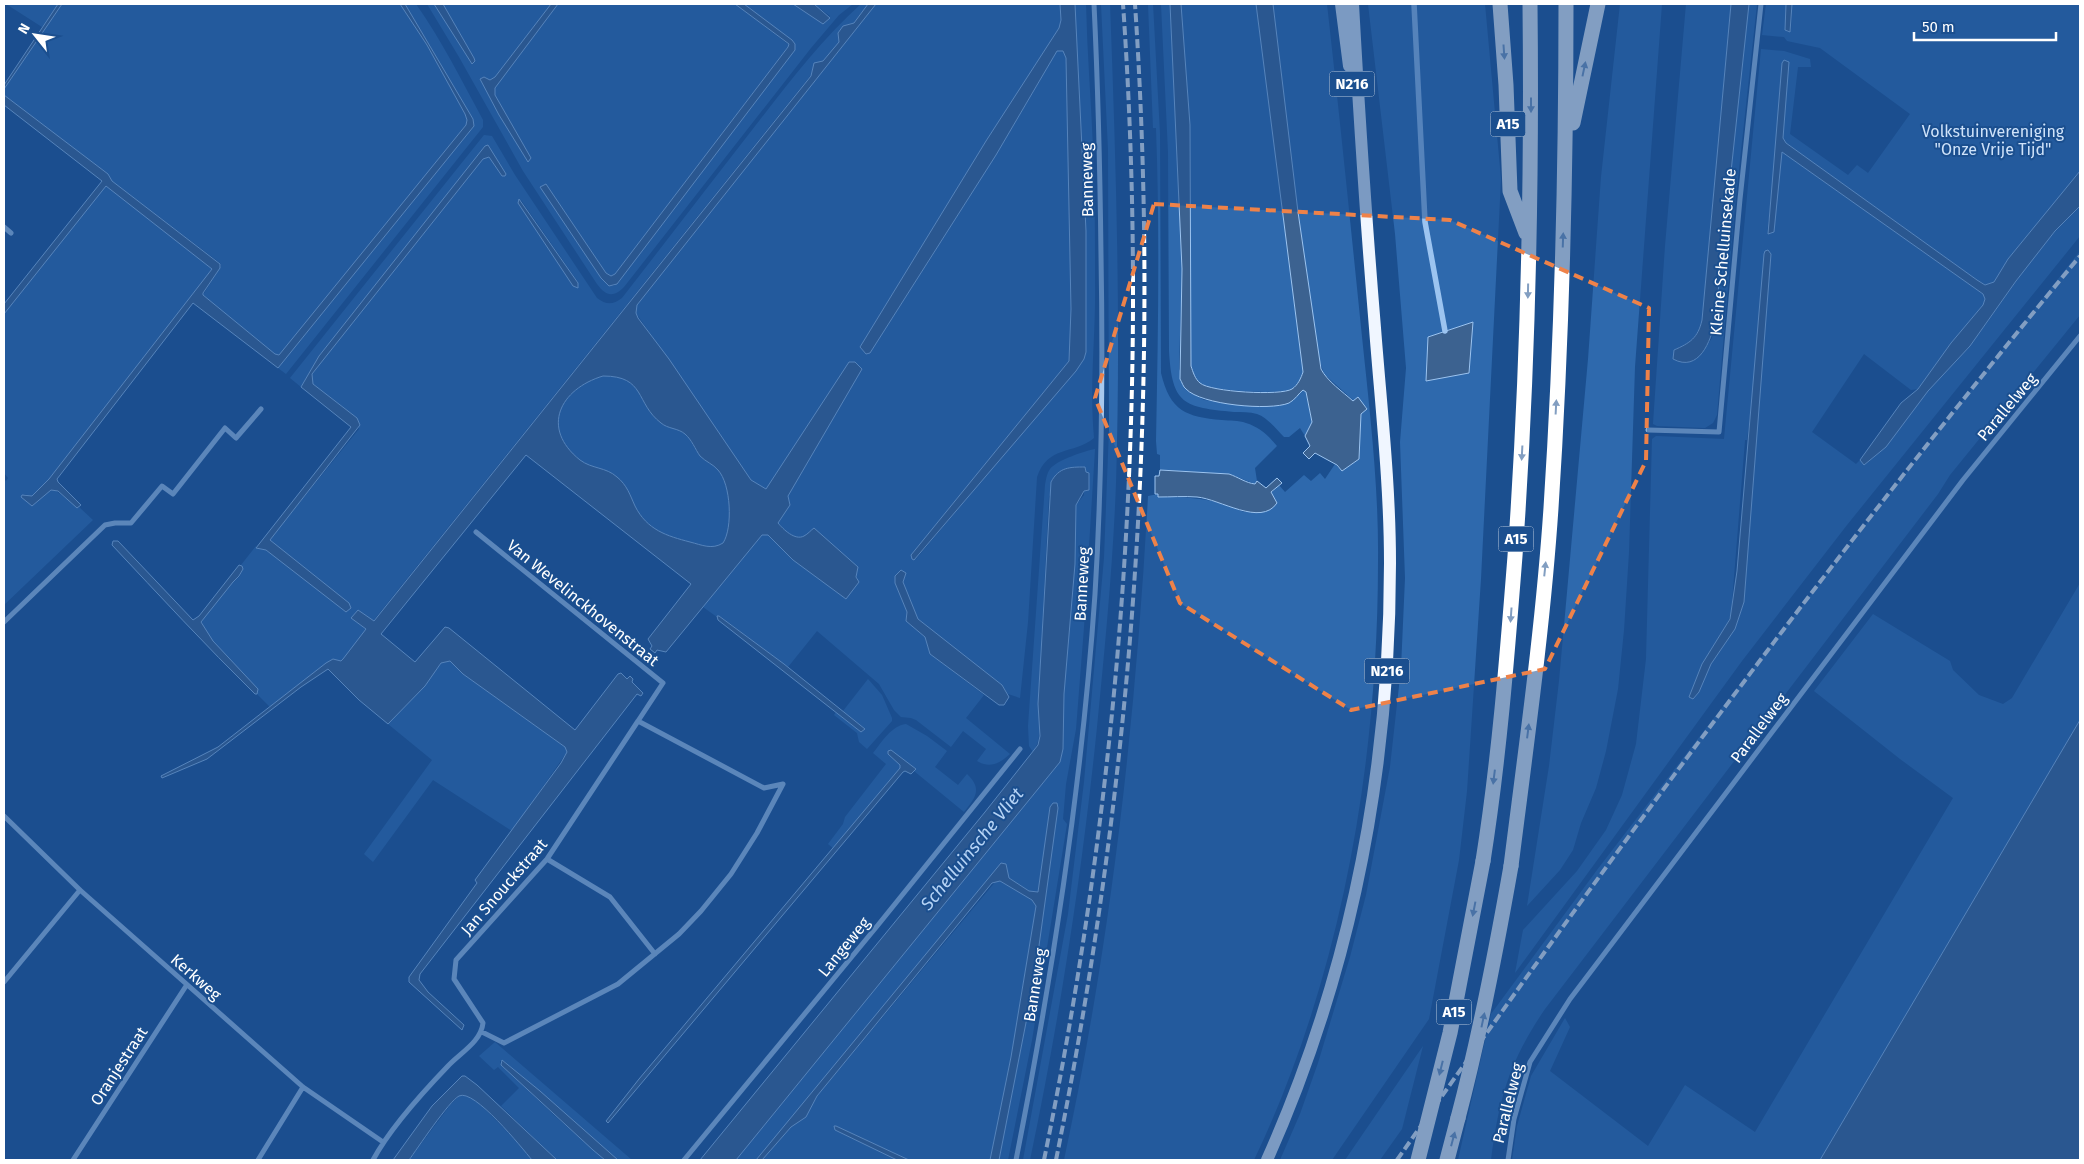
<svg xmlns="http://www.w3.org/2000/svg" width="2084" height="1164" viewBox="0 0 2084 1164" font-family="'Fira Sans',sans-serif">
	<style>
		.green { fill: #2e69ad; fill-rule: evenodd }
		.water { fill: #3c6290; stroke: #9cc4f0; fill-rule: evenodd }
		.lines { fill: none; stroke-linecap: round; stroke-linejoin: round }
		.stream { stroke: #9cc4f0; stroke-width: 5.5 }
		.street { stroke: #a9c9ee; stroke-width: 5 }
		.primary { stroke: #f0f6ff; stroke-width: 12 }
		.highway { stroke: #fff; stroke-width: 15 }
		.rail { stroke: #fff; stroke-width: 4; stroke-dasharray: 9 4; stroke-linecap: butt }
		.highway-bridge { stroke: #fff; stroke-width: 15 }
		.oneway { fill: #829ec1 }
		.marked { fill: none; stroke: #ee8249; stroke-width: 4; stroke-dasharray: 10 6; stroke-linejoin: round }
		.labels { text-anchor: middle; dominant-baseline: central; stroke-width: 4; stroke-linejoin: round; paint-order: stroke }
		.shield { fill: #1b4f8f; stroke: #bbcadd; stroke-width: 1 }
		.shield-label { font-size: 15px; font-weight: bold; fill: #fff }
		.park-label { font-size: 16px; fill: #cfe3fa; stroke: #1b4f8f }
		.street-label { font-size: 16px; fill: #fff; stroke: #1b4f8f }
		.water-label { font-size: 18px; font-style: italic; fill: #b5d3f5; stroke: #1b4f8f }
	</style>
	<rect width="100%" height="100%" fill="#1b4f8f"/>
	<path class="green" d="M6 4H58L42 27Z
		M62 4H400L427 45 465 114 467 120 466 125 282 354H275L203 295 221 266 220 263 112 181 108 174 4 95V89Z
		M405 4H416C442 41 462 81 483 120V127L286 374 278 368 474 126 473 119Z
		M427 4H434L472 64 474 58 443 4H551L495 77 490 80 485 77 495 95V88L499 81 558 4H735L789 45 615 274 612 276 606 273 546 184 541 187 601 278 609 286H614L795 50 794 42 744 4H793L823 24 830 16 814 4H853L839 15 811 48 624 287C613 298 606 296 597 284L523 171 459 57Z
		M861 4H868L854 23 843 26 838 33 839 42 823 61 814 64 811 75 373 621 358 610 351 618 366 629 343 660 341 661 333 659 270 707 257 694 258 689C246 677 199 634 202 619L233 582 240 576 243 569 241 565 256 546V548L266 550 349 603 271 541V538L359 429 357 418 313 384 312 374 483 159 489 157 502 176 487 145 319 356 301 387 290 378 484 135 492 136 515 175 597 298C606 305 613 305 622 298 668 239 713 180 759 121 791 80 823 38 861 4ZM521 200 578 282V287L573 286 518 203Z
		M876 4H1060L1061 20 1059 28 986 141 860 347 866 354 870 353C934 253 999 154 1057 51L1061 50 1065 52 1066 58 1071 309 1069 361 911 555V557L916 559 1084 359 1086 352V231L1075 4H1086C1087 52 1091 100 1093 148 1095 193 1095 237 1095 282 1096 335 1089 384 1094 438 1073 455 1048 445 1037 477L1028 622 1020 698 1008 694 1002 685 917 619 903 582 901 570 895 576V583L907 612 906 621 925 637 930 654 984 695 966 718 1010 754C1000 763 990 769 977 761L986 749 963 731 951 747 916 720 911 718 901 717 894 710 879 684 817 631 788 667 720 616 717 617 703 607 762 535H768L793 560 858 579 856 575 804 537C793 539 785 531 778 523L790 505 788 496 849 363 766 489 751 480 636 313 637 305Z
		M1101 4H1110C1116 164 1121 323 1116 483 1113 564 1105 646 1097 727 1082 873 1060 1017 1030 1160H1023L1068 914 1084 782 1104 558 1109 430 1108 149Z
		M1148 4H1153L1160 134 1161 373C1170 411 1186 417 1222 420 1230 421 1238 420 1246 423 1259 427 1268 435 1277 446L1255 468 1257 481 1255 484 1229 474 1160 470V455L1157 454 1156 441C1158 337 1160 233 1156 128H1153Z
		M1161 4H1170L1182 269 1179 369 1193 394 1204 400 1267 406 1290 403 1303 389 1306 392 1312 422 1305 436 1300 428 1289 437H1284C1276 429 1268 418 1257 414 1250 412 1241 412 1234 412 1184 407 1172 405 1169 351L1168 152Z
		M1181 4H1256L1303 372C1301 378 1298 385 1292 389 1282 395 1209 391 1200 383 1195 379 1193 372 1191 366L1190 125Z
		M1273 4H1327C1339 111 1350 219 1361 327 1369 405 1379 484 1378 563 1378 764 1341 978 1254 1160H1064C1111 942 1136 719 1148 496L1158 494V497C1193 497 1212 498 1244 512L1276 503 1271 493 1279 485 1285 492 1304 475 1311 481 1320 473 1325 479 1335 464 1342 471 1359 459 1361 414 1367 408 1358 398 1354 401 1324 374 1319 359 1298 212Z
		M1368 4H1485L1501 179 1481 579 1467 791 1459 860 1429 1019 1332 1160H1280L1300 1114 1318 1063 1350 957 1366 895 1390 767 1401 668 1405 578 1400 442 1406 368 1395 234Z
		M1620 4H1662L1635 367 1629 552 1624 630 1618 689 1606 751 1596 788 1581 823 1573 850 1560 870 1527 906 1549 766 1559 681 1588 359 1601 177Z
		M1686 4H1731L1702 320C1698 338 1690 343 1674 350L1702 354 1712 338 1715 321 1749 4H1757L1735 206 1717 415 1713 423 1705 428 1657 426 1653 424 1665 246Z
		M1766 4H1786L1785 29 1788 32 1791 30 1792 4H2080V171L2008 259 1994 282 1986 285 1977 280 1786 143 1783 138 1788 60 1767 234 1782 152 1983 294 1985 299 1983 305 1951 343 1918 389 1911 390 1864 354 1812 432 1856 464 1860 460 1864 465C1888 448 1903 422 1921 400 1929 390 1937 379 1946 370 1955 362 1965 353 1972 343 2007 297 2037 245 2080 206V236L1847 525 1742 661 1515 973 1523 930 1577 871 1606 830 1622 795 1636 744 1646 659 1652 439 1656 436 1724 439 1761 49 1784 51 1810 59 1811 67H1798L1790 134 1848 175 1857 165 1868 173 1910 114 1820 48 1787 41 1784 37 1762 35ZM1771 252 1749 530 1735 629 1711 664 1699 692 1693 699 1689 697 1702 664 1727 624 1731 614 1745 440H1747Z
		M107 186 212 269 49 479 32 496 24 494 32 506 48 490H55L78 508 79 507 93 520 4 605V479L6 481 8 478 4 473V314L103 188Z
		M2080 251V315L1950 475 1938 494 1545 1009C1509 1062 1499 1098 1491 1160H1458L1491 1014 1597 870 1710 723Z
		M603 376C646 376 635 402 661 423 668 429 678 428 685 434 691 439 693 447 698 453 704 460 712 463 718 470 731 484 733 528 723 543 712 550 702 545 690 542 667 536 647 530 635 506 630 495 627 485 617 477 606 467 592 469 580 460 540 428 560 389 603 376Z
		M1095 449 1084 627 1076 729 1066 784 1063 819 1067 824 1032 1040 1008 1160H999L1034 982 1058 808 1056 803 1050 807 1038 892 1029 891 1009 878 1006 864 756 1160H736L1060 762 1063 749 1064 694 1075 564 1076 505 1084 495V491L1089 490V473L1049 496 1038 704C1039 721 1043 737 1033 752L1029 746 1028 726 1045 485C1046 479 1047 473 1050 469 1057 460 1085 451 1095 449Z
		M2080 583V720L1820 1160H1512L1517 1126 1531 1076 1565 1018 1570 1027 1550 1071 1648 1146 1685 1085 1755 1132 1953 798 1900 759 1814 691 1873 614 1950 661 1953 670 1979 695 2003 704 2012 698Z
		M450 661 463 674 565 747 567 752 512 831 433 780 373 862 364 854 432 760 388 724 425 686 441 663Z
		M868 679 882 695 892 718V721L867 749 859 742 857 733 834 715 836 712 861 732 864 728 843 711Z
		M906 724 927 736 947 751 935 767 958 785 967 774C983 789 975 798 964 812L914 771 916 769 888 754 900 765V768L833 848 828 844 843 824 845 817 886 764 873 753C882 742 891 726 906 724Z
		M996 881H1000L1032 900 1036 906 1011 1057 990 1160H909L836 1126H834L835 1130 897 1160H762L791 1127 806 1117 817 1096Z
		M495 1042 632 1160H618L504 1061H500L501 1065 556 1117 605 1160H557L501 1106 519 1088 498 1067 494 1070 479 1056Z
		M1423 1046 1402 1129 1380 1160H1345Z
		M460 1095 471 1097 478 1102 515 1140 532 1160H409L451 1104Z"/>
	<path class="water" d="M58 4H62L4 89V85Z
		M400 4H405L473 119 474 126 278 368 193 303 57 479 58 482 81 505 77 508 58 491 51 490 32 506 21 497 22 495 32 496 49 479 212 269 106 186 4 314V304L102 181 4 105V95L108 174 112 181 220 264V268L203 293V295L275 354 279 355 466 125 467 120 465 114 427 45Z
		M434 4H443L474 58 475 61 472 64Z
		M551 4H558L495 88V95L531 158 528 162 499 115 480 79 484 77 490 80 495 77Z
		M735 4H744L792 40 795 44V50L617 284 609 286 601 278 540 187 546 184 606 273 611 276 615 274 788 47 789 44Z
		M793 4H814L830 18 823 24Z
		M868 4H876L637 305 636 313 638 318 669 359 751 480 766 489 849 362H855L862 369 788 496 790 505 778 523C783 529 795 541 804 536 808 534 811 530 814 528L858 567 856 577 859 582 846 599 793 560 768 535H762L666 652 657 650 655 653 650 649 652 646 648 639 691 584 526 455 381 634 415 662 445 627 449 628 575 730 618 674 621 673 627 679 630 676 633 679 632 682 643 693 641 696 637 694 420 974 419 980 428 992 464 1025 462 1030 409 982V977L477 883 475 880 561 763 567 752 565 747 463 674 450 661 441 663 425 686 388 724 359 700 328 669 301 687 207 759 162 778 161 776 218 747 326 663 333 659 341 661 343 659 366 629 351 618 358 610 374 621 811 76 814 63 823 61 839 42 838 33 843 26 854 23ZM603 376C646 376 635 403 661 423 668 429 678 428 685 434 692 440 695 449 700 456 706 462 713 464 718 470 731 484 733 528 723 543 712 550 702 545 690 542 667 536 647 530 635 506 630 495 627 485 617 477 606 467 592 469 580 460 540 428 560 389 603 376Z
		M1060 4H1075L1086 231V352L1084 359 1076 371 914 560 912 559 911 555 1069 361 1071 309 1066 58 1063 51H1057L996 155 870 353 866 354 860 347 986 141 1059 28 1061 20Z
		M1170 4H1181L1190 125 1191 366C1193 372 1195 379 1200 383 1210 392 1281 396 1292 389 1298 385 1301 378 1303 372L1256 4H1273L1298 212 1321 369C1327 381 1343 392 1353 401L1358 397 1367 409 1361 414 1359 459 1342 471 1337 465 1315 453 1309 459 1303 453 1310 446 1305 436 1312 422 1306 392 1303 390C1299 393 1295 400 1289 403 1270 411 1201 405 1186 389 1183 387 1182 382 1180 379L1182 269Z
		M1731 4H1749L1715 321C1711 341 1699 373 1673 359L1674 350C1690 343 1698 338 1702 320Z
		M1786 4H1792L1790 32 1785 30Z
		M1784 60 1789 62 1783 138 1786 143 1977 280 1985 285 1994 282 2008 259 2080 171V206L2055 231 2016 281 1970 346 1928 391 1886 447 1864 465 1860 460 1901 403 1918 389 1951 343 1983 305 1985 299 1983 294 1782 152 1774 232 1768 234 1782 63Z
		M488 145 506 174 505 176H502L489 157 483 159 312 374 313 384 357 418 360 425 270 540 349 603 351 608 346 612 266 550 256 548 351 427 301 387 319 356 485 146Z
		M519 199 578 283V288L573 286 518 203Z
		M1768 250 1771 254 1744 602 1735 629 1711 664 1699 692 1693 699 1689 697 1702 664 1730 619 1737 571 1764 254 1765 251Z
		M1473 322 1469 373 1426 381 1428 337Z
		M1085 467 1086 472 1089 473V490L1084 491 1076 505 1075 564 1064 694 1063 749 1060 762 736 1160H700L985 812 1038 745 1040 736 1038 704 1051 482C1059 467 1070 467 1085 467Z
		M1160 470 1229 474C1238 477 1246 483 1255 484L1257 481 1266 488 1277 478 1282 483 1271 492 1277 503C1261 527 1220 499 1197 497 1184 496 1171 497 1158 497V494H1155V476H1159Z
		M113 541H118L193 620 199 616 239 565 242 566 243 569 239 576 233 582 201 622 213 641 258 689 257 694H255C206 646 159 595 112 545Z
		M901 570 906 573 903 582 918 619 1002 685 1009 697 1004 705H999L930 654 925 637 906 621 907 612 895 583V576Z
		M717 616H719L784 664 865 729 861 732 718 620Z
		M2080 720V1160H1820Z
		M891 750 916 769 911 774 905 771 903 772 608 1123 606 1121 639 1079 900 768V765L888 754V751Z
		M1053 803H1057L1058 808 1034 982 999 1160H990L1011 1057 1036 906 1032 900 1000 881 992 883 817 1096 806 1117 791 1127 762 1160H756L1001 863 1006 864 1009 878 1029 891 1038 892 1050 807Z
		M502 1060 540 1091 618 1160H605L593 1150 501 1065Z
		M462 1076H465L477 1085 557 1160H532C522 1148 474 1088 459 1096 449 1101 417 1149 409 1160H393L432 1106Z
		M834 1126H836L909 1160H897L835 1130Z"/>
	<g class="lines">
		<path class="stream" d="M1414 4 1425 222 1445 331"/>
		<path class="street" d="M4 227 11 233
			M1648 430 1719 432 1740 199 1761 4
			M476 532 663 683 638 721
			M4 622 105 525 115 523H131L162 486 173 494 225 428 236 438 261 409
			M4 816 80 890 303 1087 383 1142
			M547 859 610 897 655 954
			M4 982 80 890
			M482 1032 504 1043 618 984 679 934 701 911 731 874 757 833 783 784
			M73 1160 186 986
			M258 1160 303 1087
			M373 1160C389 1130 423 1092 448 1066 460 1053 481 1042 483 1023L454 979 456 960 547 859 638 721 764 788 783 784
			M684 1160 878 925 1020 749
			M1016 1160C1053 973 1082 784 1095 594 1102 481 1103 368 1101 255 1100 171 1098 87 1094 4
			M1508 1160 1514 1119 1530 1062 1570 999 1963 480 2080 336"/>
		<path class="primary" d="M1341 4 1349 66
			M1267 1160C1351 972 1390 769 1390 563 1390 485 1381 406 1375 328 1366 220 1359 112 1353 4"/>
		<path class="highway" d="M1500 4 1506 85 1510 191 1526 233
			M1573 123 1598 4
			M1483 861C1499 760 1507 658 1515 556 1528 372 1532 188 1530 4
			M1511 866C1526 747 1543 627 1551 508 1562 340 1566 172 1566 4
			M1447 1160 1458 1118"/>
		<path class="rail" d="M1044 1160C1122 780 1150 391 1123 4
			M1056 1160C1133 779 1161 392 1135 4
			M1397 1160C1614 850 1839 547 2080 256"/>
		<path class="highway-bridge" d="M1458 1118C1480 1035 1496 951 1511 866
			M1418 1160 1450 1033 1483 861"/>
	</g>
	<defs><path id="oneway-solid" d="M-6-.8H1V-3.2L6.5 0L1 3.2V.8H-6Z" transform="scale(1.25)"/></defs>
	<g class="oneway">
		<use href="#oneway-solid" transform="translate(1504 52) rotate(86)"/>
		<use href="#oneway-solid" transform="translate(1584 69) rotate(-78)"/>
		<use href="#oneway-solid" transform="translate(1531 105) rotate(90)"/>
		<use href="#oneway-solid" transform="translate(1563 240) rotate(-88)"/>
		<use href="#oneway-solid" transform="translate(1528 291) rotate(91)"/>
		<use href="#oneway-solid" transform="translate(1556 407) rotate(-87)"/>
		<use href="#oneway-solid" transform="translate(1522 453) rotate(93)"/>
		<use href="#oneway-solid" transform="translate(1545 569) rotate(-84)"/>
		<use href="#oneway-solid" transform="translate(1511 615) rotate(94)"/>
		<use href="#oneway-solid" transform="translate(1528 731) rotate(-83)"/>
		<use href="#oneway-solid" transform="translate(1494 777) rotate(97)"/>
		<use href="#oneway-solid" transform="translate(1474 909) rotate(101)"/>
		<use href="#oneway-solid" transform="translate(1483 1020) rotate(-78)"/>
		<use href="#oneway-solid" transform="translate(1441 1068) rotate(104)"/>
		<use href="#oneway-solid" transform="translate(1453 1139) rotate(-75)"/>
	</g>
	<path d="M0 0H2084V1164H0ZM1154 204 1450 220 1649 308 1646 461 1545 669 1351 710 1180 603 1095 398Z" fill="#1b4f8f" fill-opacity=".55" fill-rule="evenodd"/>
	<path class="marked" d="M1154 204 1450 220 1649 308 1646 461 1545 669 1351 710 1180 603 1095 398Z"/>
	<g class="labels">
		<g class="shield">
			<rect x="1329.5" y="71.5" width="45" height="25" rx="4"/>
			<rect x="1490.5" y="111.5" width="35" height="25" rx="4"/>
			<rect x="1498.5" y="526.5" width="35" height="25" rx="4"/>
			<rect x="1364.5" y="658.5" width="45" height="25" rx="4"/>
			<rect x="1436.5" y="999.5" width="35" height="25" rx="4"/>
		</g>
		<g class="shield-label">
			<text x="1352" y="84">N216</text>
			<text x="1508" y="124">A15</text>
			<text x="1516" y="539">A15</text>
			<text x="1387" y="671">N216</text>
			<text x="1454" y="1012">A15</text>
		</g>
		<g class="park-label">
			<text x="1993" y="131">Volkstuinvereniging<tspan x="1993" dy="18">"Onze Vrije Tijd"</tspan></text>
		</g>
		<g class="street-label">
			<text transform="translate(1087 180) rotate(-91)">Banneweg</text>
			<text transform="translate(1723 252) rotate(-85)">Kleine Schelluinsekade</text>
			<text transform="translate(2007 407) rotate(-50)">Parallelweg</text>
			<text transform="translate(1082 584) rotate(-87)">Banneweg</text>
			<text transform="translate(583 603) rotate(39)">Van Wevelinckhovenstraat</text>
			<text transform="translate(1759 728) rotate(-53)">Parallelweg</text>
			<text transform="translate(504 887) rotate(-49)">Jan Snouckstraat</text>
			<text transform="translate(844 947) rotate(-51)">Langeweg</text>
			<text transform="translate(196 977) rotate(41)">Kerkweg</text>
			<text transform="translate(1035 985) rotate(-81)">Banneweg</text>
			<text transform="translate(119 1066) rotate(-57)">Oranjestraat</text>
			<text transform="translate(1508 1103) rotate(-76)">Parallelweg</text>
		</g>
		<g class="water-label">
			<text transform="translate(972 849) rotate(-51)">Schelluinsche Vliet</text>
		</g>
	</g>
	<rect width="2084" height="1164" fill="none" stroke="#ffffff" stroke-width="10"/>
	<g transform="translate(35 35) rotate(300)" stroke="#1b4f8f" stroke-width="4" paint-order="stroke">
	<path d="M0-4L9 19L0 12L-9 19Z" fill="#ffffff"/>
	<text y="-8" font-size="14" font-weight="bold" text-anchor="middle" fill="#ffffff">N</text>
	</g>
	<path d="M1914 32v8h142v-8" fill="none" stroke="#ffffff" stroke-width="2.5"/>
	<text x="1922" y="32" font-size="15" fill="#ffffff" stroke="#1b4f8f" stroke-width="4" paint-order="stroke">50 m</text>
</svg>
